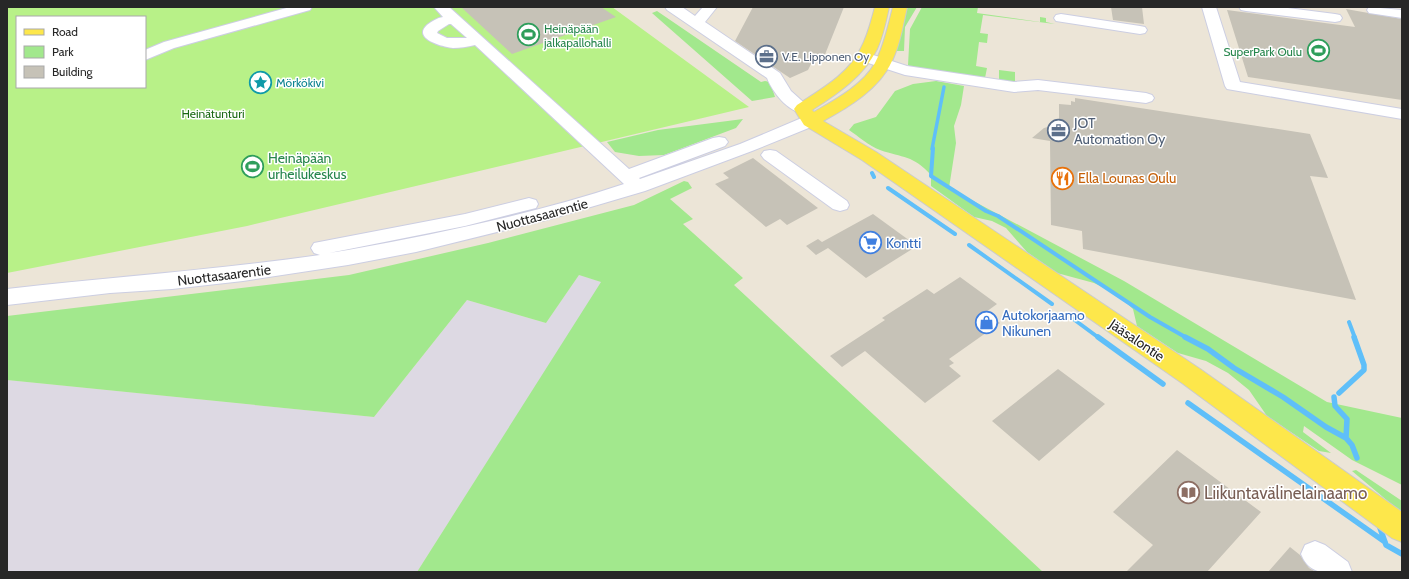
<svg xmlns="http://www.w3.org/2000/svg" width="1409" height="579" viewBox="0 0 1409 579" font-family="Cabin,sans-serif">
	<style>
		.industrial { fill: #ddd9e3 }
		.green { fill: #a2e88d }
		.pitch { fill: #b8f188; fill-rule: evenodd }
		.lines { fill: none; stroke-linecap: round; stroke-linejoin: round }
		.stream-far2 { stroke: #5fbff9; stroke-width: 3.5 }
		.stream-far1 { stroke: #5fbff9; stroke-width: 4 }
		.stream { stroke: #5fbff9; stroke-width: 5.5 }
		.building { fill: #c6c2b7 }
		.minor-casing { stroke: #cccee2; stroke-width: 2 }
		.major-casing { stroke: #cbcbcb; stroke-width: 2 }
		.minor { fill: #fff; fill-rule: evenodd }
		.major { fill: #fde74b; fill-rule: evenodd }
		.labels { text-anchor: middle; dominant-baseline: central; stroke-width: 3; stroke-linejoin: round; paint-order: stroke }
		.far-leisure-label { font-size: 12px; fill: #27864d; stroke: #fff; text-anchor: start }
		.far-service-label { font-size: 12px; fill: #4e5e75; stroke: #fff; text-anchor: start }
		.far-culture-label { font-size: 12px; fill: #0d838f; stroke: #fff; text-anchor: start }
		.far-park-label { font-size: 12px; fill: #1b6913; stroke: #fff }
		.service-label { font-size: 14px; fill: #4e5e75; stroke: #fff; text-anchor: start }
		.leisure-label { font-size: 14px; fill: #27864d; stroke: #fff; text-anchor: start }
		.food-label { font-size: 14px; fill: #c56008; stroke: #fff; text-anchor: start }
		.street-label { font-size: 14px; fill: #272727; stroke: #fff }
		.shop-label { font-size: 14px; fill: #366cbe; stroke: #fff; text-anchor: start }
		.near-education-label { font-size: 17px; fill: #785e54; stroke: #fff; text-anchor: start }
	</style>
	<rect width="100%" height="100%" fill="#ece5d7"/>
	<path class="industrial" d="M579 275 602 282 417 572H7V380L374 417 467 300 546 323Z"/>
	<path class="green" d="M907 7H917L905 27 904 51H895Z
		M922 7H978L977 13 1040 22V17L1046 18V22L1055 24 983 15 980 33 988 34 987 43 979 42 976 66 987 68 985 78 910 67 908 65 910 29Z
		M657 11 761 82 765 81 770 82 775 97 752 101 652 13Z
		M999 70 1015 72V84L999 81Z
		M936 81 964 86 961 105 954 126 956 143 949 188 1124 281 1327 402 1402 418V485L1352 460 1304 426 1303 432 1331 453 1319 451 1267 416 1249 390 1228 373 1206 361 1178 353 1137 326 1133 309 1117 294 1094 283 1057 273 1027 252 1006 228 992 221 974 217 931 186V175C913 155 903 158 880 150 869 146 858 136 849 130L854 124 876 117 895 91 913 84Z
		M743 119 736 128 664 155 639 156 615 152 607 142 658 130Z
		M684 181 688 182 692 188 670 199 693 219 683 224 743 278 734 285 1043 572H417L601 282 579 275 546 323 467 300 374 417 7 380V316L349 275 488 243 634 205Z
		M1352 471 1356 470 1402 501V513Z"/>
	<path class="pitch" d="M7 7H612L749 107 247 226 7 273ZM17 17H145V87H17Z"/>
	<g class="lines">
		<path class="stream-far2" d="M932 149 944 87"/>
		<path class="stream-far1" d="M933 148 931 176 986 211 998 216 1150 317 1187 338
			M872 173 874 177
			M888 188 955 234
			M969 245 1052 304
			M1072 318 1099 338
			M1349 322 1355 338"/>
		<path class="stream" d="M1098 337 1163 384
			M1185 337 1208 349 1234 368 1283 397 1326 427 1346 438
			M1339 393 1364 370V365L1354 337
			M1334 397 1335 406 1347 419 1346 438 1352 445 1357 458
			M1188 403 1385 542
			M1379 525 1386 545 1402 554"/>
	</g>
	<path class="building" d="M461 7H601L616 17 512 54Z
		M753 7H844L822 62 813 60 808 70 790 78 735 41Z
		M1111 7H1142L1144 24 1113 20Z
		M1346 9 1402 19V100L1248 77 1227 10 1355 27Z
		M1075 98 1310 134 1328 178 1310 176 1356 300 1083 249 1082 231 1051 225 1050 141 1032 138 1044 128 1059 124V104L1071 105V101L1075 102Z
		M753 158 818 208 787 225 780 219 766 227 715 184 729 178 723 173Z
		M873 214 917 246 866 278 828 248 816 255 806 246 818 239 822 242Z
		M960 277 997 304 986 312 1000 323 949 359 954 363 949 366 961 376 925 403 865 351 842 367 830 356 885 320 882 318 927 289 934 294Z
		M1058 369 1105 404 1039 461 992 421Z
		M1177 450 1261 512 1207 572H1126L1153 545 1113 512Z
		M1290 547 1300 555 1309 568 1316 572H1268Z"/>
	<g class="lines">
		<defs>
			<path id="minor" d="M290 7H312L310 10 174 48 145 60V50L164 42Z
				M434 7H449L629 169 713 138 719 137 725 138 728 142 725 146 639 178 640 179 740 144 804 117 810 116 816 117 818 121 816 125 752 151 645 191 550 219 416 252 348 265 243 281 172 289 110 293 7 305V289C111 277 216 270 320 255L314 253 311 248 314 243 465 214 529 198 536 200 538 204 536 208 465 226 329 253 348 250C441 233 534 214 624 184L475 45C467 47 460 48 453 48 443 47 412 39 427 25 432 21 437 18 443 17ZM449 24H451L467 38H447L437 33 438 31Z
				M665 7H682L695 16 703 7H717L705 22 780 73 791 91 811 109 809 112C791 117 773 93 767 78L667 10Z
				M1202 7H1216L1240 82 1402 109V119L1227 89 1225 86Z
				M1239 7H1280L1335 14 1340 15 1342 18 1340 21 1335 22 1246 11 1241 10Z
				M1369 7 1402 10V18L1369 13 1367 10Z
				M1061 14 1140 26 1145 27 1147 30 1145 33 1140 34 1056 21 1054 18 1056 15Z
				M864 52 907 66 1014 82 1038 80 1146 93 1152 95 1154 98 1152 101 1146 103 1038 90 1014 92 905 75 859 60 856 57 859 54Z
				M770 150 776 151 847 201 849 205 847 209 840 211 833 209 764 159 761 155 764 151Z
				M1315 541 1325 545 1348 562 1352 572C1330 572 1311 578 1301 554L1305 545Z"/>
			<path id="major" d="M875 7H889C886 21 883 36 877 49 864 76 837 94 812 110L814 112C835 100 863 85 875 63 884 46 888 26 893 7H907C903 25 900 44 892 61 879 89 849 107 823 121L876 152 1200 369 1402 512V542L1392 538 1182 383 862 160 804 125 794 109 797 105C820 90 849 74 861 48 868 35 871 21 875 7Z"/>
		</defs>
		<use href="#minor" class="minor-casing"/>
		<use href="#major" class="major-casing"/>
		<use href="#minor" class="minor"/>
		<use href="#major" class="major"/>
	</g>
	<defs>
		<symbol id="stadium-ring" viewBox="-11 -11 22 22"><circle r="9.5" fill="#fff" stroke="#2e9e5b" stroke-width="1.5"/><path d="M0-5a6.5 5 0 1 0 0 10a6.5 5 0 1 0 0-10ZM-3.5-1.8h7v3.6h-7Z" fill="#2e9e5b"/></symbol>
		<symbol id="office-ring" viewBox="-11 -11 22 22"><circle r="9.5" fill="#fff" stroke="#5c6f8a" stroke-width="1.5"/><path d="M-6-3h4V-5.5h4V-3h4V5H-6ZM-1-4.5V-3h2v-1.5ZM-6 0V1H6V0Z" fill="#5c6f8a"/></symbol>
		<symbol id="sight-ring" viewBox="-11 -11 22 22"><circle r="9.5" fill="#fff" stroke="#0f9aa8" stroke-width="1.5"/><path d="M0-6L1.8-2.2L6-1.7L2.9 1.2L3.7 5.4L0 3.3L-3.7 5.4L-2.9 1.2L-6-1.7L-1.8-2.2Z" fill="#0f9aa8"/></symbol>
		<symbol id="restaurant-ring" viewBox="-11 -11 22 22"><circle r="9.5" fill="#fff" stroke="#e8710a" stroke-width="1.5"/><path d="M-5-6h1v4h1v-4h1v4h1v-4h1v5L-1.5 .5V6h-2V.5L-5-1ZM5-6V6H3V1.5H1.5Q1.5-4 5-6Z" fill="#e8710a"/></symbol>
		<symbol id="supermarket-ring" viewBox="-11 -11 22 22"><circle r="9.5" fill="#fff" stroke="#3f7fe0" stroke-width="1.5"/><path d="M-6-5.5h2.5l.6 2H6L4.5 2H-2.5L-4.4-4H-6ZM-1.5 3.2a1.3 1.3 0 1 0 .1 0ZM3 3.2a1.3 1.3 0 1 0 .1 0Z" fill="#3f7fe0"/></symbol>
		<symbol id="shop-ring" viewBox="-11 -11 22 22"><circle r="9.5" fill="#fff" stroke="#3f7fe0" stroke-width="1.5"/><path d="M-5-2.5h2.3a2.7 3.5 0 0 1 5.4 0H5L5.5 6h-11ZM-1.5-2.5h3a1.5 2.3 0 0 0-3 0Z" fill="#3f7fe0"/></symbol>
		<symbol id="library-ring" viewBox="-11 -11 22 22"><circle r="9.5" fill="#fff" stroke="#8d6e63" stroke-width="1.5"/><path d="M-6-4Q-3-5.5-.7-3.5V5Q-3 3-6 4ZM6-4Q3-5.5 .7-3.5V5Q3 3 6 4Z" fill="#8d6e63"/></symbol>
	</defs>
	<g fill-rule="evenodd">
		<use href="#stadium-ring" x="516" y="22" width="25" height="25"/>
		<use href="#stadium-ring" x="1306" y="38" width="25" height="25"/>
		<use href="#office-ring" x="754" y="44" width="25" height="25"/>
		<use href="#sight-ring" x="248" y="70" width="25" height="25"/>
		<use href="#office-ring" x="1046" y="118" width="25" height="25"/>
		<use href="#stadium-ring" x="240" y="154" width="25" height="25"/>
		<use href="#restaurant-ring" x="1050" y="166" width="25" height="25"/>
		<use href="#supermarket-ring" x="858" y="230" width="25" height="25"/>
		<use href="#shop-ring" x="974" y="310" width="25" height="25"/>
		<use href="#library-ring" x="1176" y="480" width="25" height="25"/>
	</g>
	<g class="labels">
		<g class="far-leisure-label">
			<text x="544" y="28">Heinäpään<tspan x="544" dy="14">jalkapallohalli</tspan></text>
			<text x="1302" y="51" text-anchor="end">SuperPark Oulu</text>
		</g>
		<g class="far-service-label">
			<text x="782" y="56">V.E. Lipponen Oy</text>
		</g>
		<g class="far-culture-label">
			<text x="276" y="82">Mörkökivi</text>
		</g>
		<g class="far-park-label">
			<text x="213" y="113">Heinätunturi</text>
		</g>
		<g class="service-label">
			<text x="1074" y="123">JOT<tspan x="1074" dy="16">Automation Oy</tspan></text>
		</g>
		<g class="leisure-label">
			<text x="268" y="158">Heinäpään<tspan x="268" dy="16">urheilukeskus</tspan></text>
		</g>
		<g class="food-label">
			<text x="1078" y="178">Ella Lounas Oulu</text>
		</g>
		<g class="street-label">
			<text transform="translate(542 215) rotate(-15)">Nuottasaarentie</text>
			<text transform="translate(224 275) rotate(-7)">Nuottasaarentie</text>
			<text transform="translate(1137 340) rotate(34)">Jääsalontie</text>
		</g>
		<g class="shop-label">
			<text x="886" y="243">Kontti</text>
			<text x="1002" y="315">Autokorjaamo<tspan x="1002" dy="16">Nikunen</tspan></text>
		</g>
		<g class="near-education-label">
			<text x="1204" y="493">Liikuntavälinelainaamo</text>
		</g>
	</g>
	<rect width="1409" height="579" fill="none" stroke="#272727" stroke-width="16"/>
	<rect x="16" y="16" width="130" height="72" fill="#ffffff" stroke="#a9a9a9"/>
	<rect x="24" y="29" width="20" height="6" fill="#fde74b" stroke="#a9a9a9"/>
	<text x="52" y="36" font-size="12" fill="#272727">Road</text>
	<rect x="24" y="46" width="20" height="12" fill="#a2e88d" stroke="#a9a9a9"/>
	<text x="52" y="56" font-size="12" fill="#272727">Park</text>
	<rect x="24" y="66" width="20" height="12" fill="#c6c2b7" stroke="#a9a9a9"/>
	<text x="52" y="76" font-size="12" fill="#272727">Building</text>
</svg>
